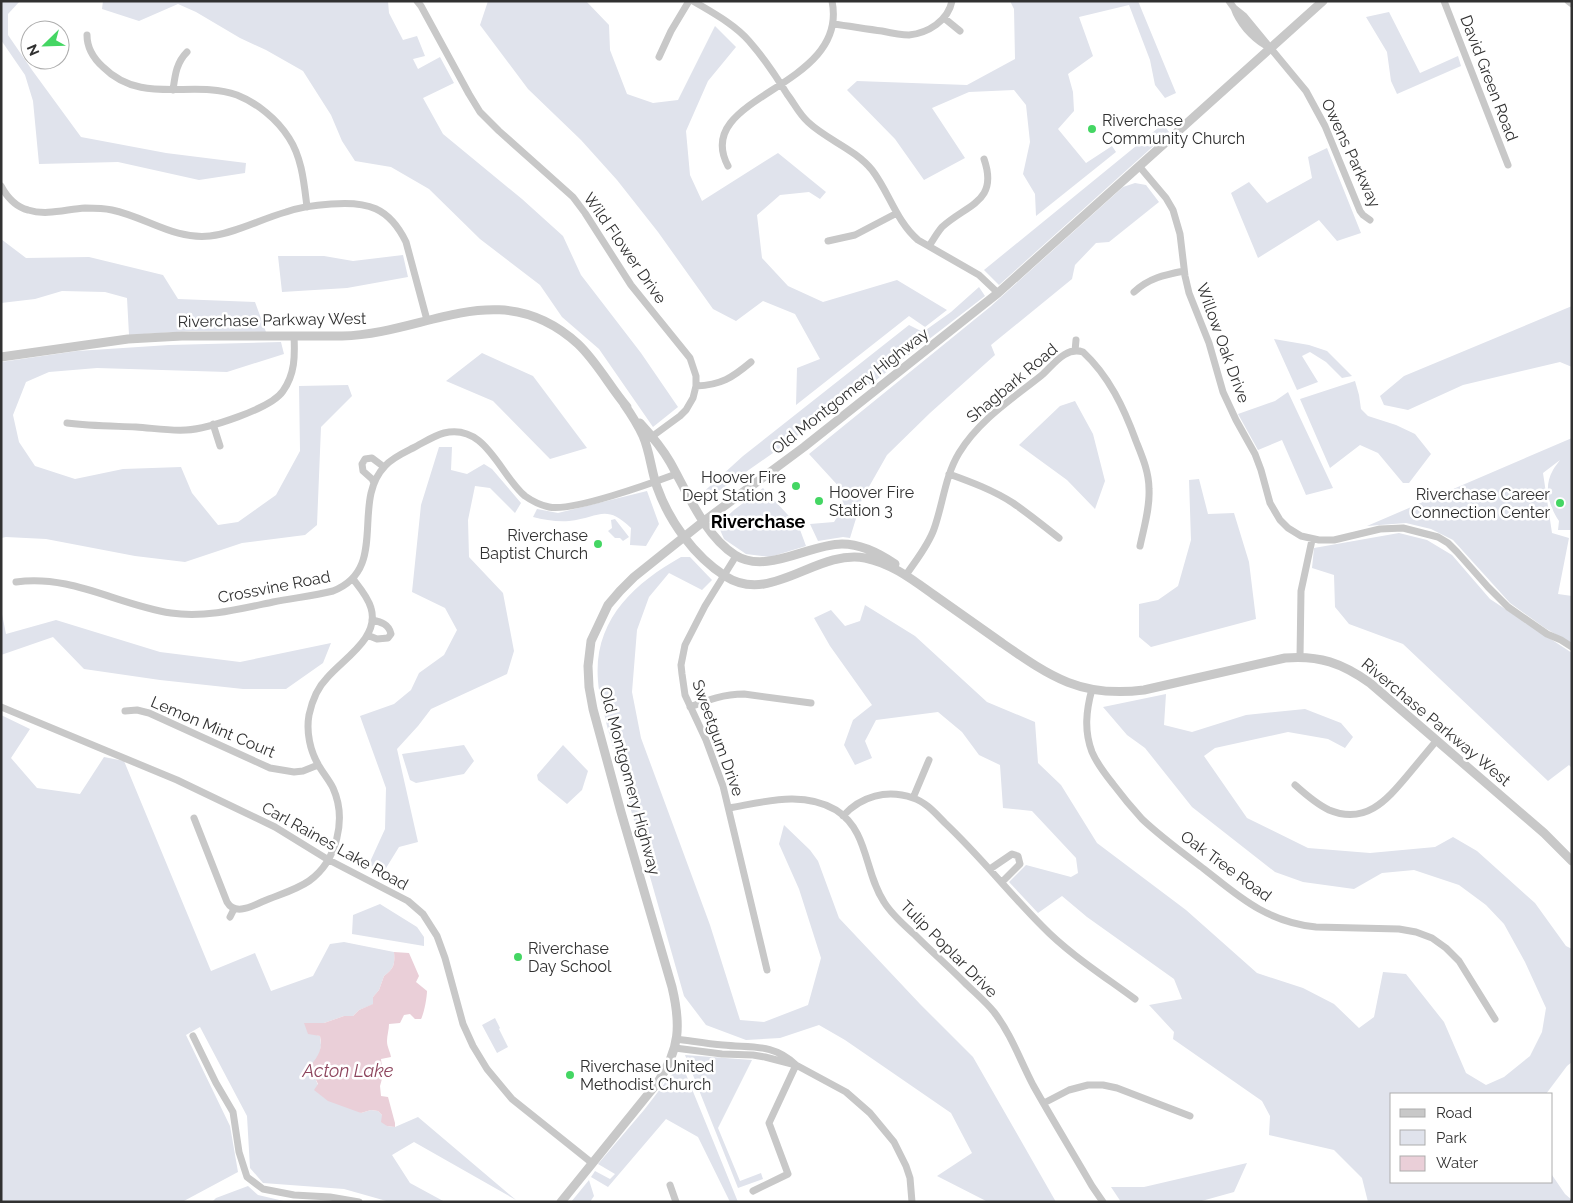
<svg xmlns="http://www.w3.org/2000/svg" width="1573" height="1203" viewBox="0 0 1573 1203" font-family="Raleway,sans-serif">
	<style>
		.green { fill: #e0e3ec }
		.water { fill: #eacfd8 }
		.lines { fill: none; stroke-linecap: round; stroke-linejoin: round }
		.minor { stroke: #c8c8c8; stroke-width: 7 }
		.tertiary { stroke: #c8c8c8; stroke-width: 9 }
		.poi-dot { fill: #44d663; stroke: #fff; stroke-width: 2 }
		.labels { text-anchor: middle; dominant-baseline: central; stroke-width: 5; stroke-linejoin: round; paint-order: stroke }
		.street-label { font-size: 16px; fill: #313131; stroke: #fff }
		.poi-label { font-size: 16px; fill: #313131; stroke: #fff; text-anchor: start }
		.neighbourhood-label { font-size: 18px; font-weight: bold; fill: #000; stroke: #fff }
		.water-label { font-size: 18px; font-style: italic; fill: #8d455d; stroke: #fff }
	</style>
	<rect width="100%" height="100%" fill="#fff"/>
	<path class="green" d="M1 1H20L8 14V35L32 70 81 137 166 153 246 163 245 173 199 180 118 162 39 164 33 101 25 75 1 40Z
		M103 1H388L389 13 403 40 417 36 425 56 413 59 418 69 440 57 454 83 423 98 443 134 522 199 563 236 581 275 641 353 678 407 653 427 599 349 562 317 540 285 480 239 429 189 391 167 355 161 342 141 331 115 303 71 266 50 240 38 196 12 178 4 139 21 102 9Z
		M488 1H586L609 25 610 50 627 94 653 103 678 100 715 26 736 47 708 81 686 131 690 175 702 201 778 153 826 192 820 199 809 192 780 195 757 215 762 258 788 286 823 302 897 280 947 310 925 327 909 316 796 405 797 368 820 359 795 314 763 301 736 321 713 309 658 232 617 180 581 140 528 89 480 25Z
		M1010 1H1138L1176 93 1165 98 1155 85 1150 60 1129 5 1079 17 1093 56 1068 74 1073 92 1074 111 1058 129 1086 163 1112 146 1116 152 1036 216 1035 194 1023 174 1030 142 1026 105 1014 90 969 92 932 108 965 158 924 180 895 139 847 90 857 81 967 85 1015 59 1014 9Z
		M1389 12 1420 73 1458 56 1461 66 1397 94 1391 81 1387 52 1366 17Z
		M1163 124 1169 132 999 285 984 270Z
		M1327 148 1361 233 1337 241 1319 220 1258 258 1231 193 1249 182 1267 203 1312 178 1308 157Z
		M1135 183 1146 185 1159 202 1109 242 1096 243 1075 265 1072 279 991 345 995 355 930 413 887 455 862 499 850 538 843 537 818 541 810 524 834 522 843 508 842 490 809 454 990 307 1123 187Z
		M1 239 26 258 89 257 163 275 178 299 255 302 266 332 191 331 129 335 127 298 105 292 62 291 35 299 1 303Z
		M403 255 408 277 347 288 282 292 278 256H324L353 261Z
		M979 287 985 296 867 387 703 502 699 496 743 456 909 325 923 332 951 312Z
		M1572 306V367L1560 362 1463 385 1408 410 1384 405 1380 396 1404 376Z
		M1274 339 1309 345 1327 351 1352 376 1342 378 1326 362 1310 352 1302 356 1318 382 1297 390Z
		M281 342 284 354 227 372 97 368 49 372 26 382 13 415 19 442 35 466 75 479 123 469 181 467 192 493 218 525 238 522 276 495 300 451 299 386 348 385 352 396 321 427 317 525 305 535 242 543 185 562 135 556 46 539 6 537 1 538V362L77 351 169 345Z
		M482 353 533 376 587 448 550 459 493 401 446 381Z
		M1355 381 1359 395 1361 409 1368 416 1396 425 1415 434 1431 454 1409 483H1403L1378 453 1360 445 1330 468 1300 399Z
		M1288 392 1333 488 1306 495 1282 440 1258 450 1238 414 1275 401Z
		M1075 401 1093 434 1105 481 1095 509 1067 480 1019 445 1060 406Z
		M1572 438V530H1558L1559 521C1549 506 1543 487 1553 470 1555 466 1558 463 1560 460L1543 473 1552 533 1569 538 1558 594 1572 596V644L1545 628 1510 603 1453 540 1431 529 1406 523 1367 526Z
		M439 447H452L451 470 467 474 484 464 492 469 521 503 515 513 490 488 475 486 468 520 469 557 503 593 514 651 507 674 431 709 418 726 397 749 418 842 399 847 383 873 369 864 385 829 386 788 360 716 394 704 411 690 419 673 444 655 457 630 445 608 412 592 421 505Z
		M1199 479 1208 514 1234 513 1249 562 1256 619 1151 647 1139 637V604L1158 600 1178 586 1191 540 1189 480Z
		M763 488 799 527 806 546 770 557 746 554 724 539 718 525 734 510Z
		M647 491 659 524 646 546 630 545 631 528C605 503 599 518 569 521 558 522 544 520 533 517L537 509 558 513Z
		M615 519 629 537 623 541 620 538H615L608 531 612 528 611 520Z
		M1399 533 1427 540 1452 555 1490 599 1572 653V768L1569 765 1548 781 1403 644 1349 624 1335 607 1334 575 1312 568 1314 548Z
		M681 557H690L712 580 702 590 669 573 649 597 637 630 632 692 641 738 710 925 740 1020 764 1022 808 1005 821 958 799 889 779 844 784 825 810 850 818 861 839 918 920 1004 973 1057 1056 1202H988L937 1176 972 1153 951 1113 845 1040 819 1025 780 1038 746 1040 706 1025 684 996 607 726C604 711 599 696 598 681 593 621 633 584 681 557Z
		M865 605 915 636 987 702 1035 722 1038 763 1061 785 1097 843 1186 910 1257 973 1303 988 1334 1004 1359 1028 1374 1017 1383 972 1406 974 1444 1022 1466 1073 1486 1085 1504 1077 1530 1056 1542 1032 1546 1008 1525 962 1504 924 1486 905 1459 885 1414 870 1382 873 1354 889 1303 882 1275 872 1192 807 1145 748 1127 735 1103 707 1166 694 1164 725 1192 732 1246 715 1305 709 1341 723 1353 737 1345 748 1328 739 1288 732 1215 748 1204 756 1247 818 1308 848 1370 853 1435 847 1453 837 1477 851 1535 903 1566 946 1572 949V1062L1567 1066 1546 1094H1392V1182H1552V1175L1565 1194 1572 1200V1202H1368L1362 1178 1334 1150 1269 1135 1270 1116 1262 1101 1173 1039 1174 1032 1149 1005 1182 999 1174 979 1087 917 1062 896 1038 913 1009 882 1026 865 1071 877 1078 873 1076 858 1032 811 1003 808 1000 765 979 755 962 732 938 712 876 720 865 741 872 758 855 765 844 745 853 720 872 705 830 646 814 618 831 610 845 626 860 621Z
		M1 609 6 634 56 620 160 652 240 662 331 643 323 663 286 689H243L160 680 84 669 53 637 1 655Z
		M1 715 30 729 11 758 37 788 80 794 104 757 124 761 211 971 255 953 271 991 313 976 330 944 344 942 394 952C395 964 394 969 384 976L379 990 373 997 374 1004 359 1010 353 1016H344L324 1023H305L313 1034 320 1036 321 1045 320 1053 311 1074 314 1076 318 1085 361 1113 371 1110 378 1111 382 1115 387 1126 395 1127 418 1117 516 1200 414 1142 392 1155 410 1183 445 1202H390L344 1189 263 1183 250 1168 247 1116 200 1027 186 1035 230 1126 238 1172 182 1202H1Z
		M464 745 474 761 464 774 416 783 410 780 402 754Z
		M563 745 588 771 582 790 567 804 538 780 537 775Z
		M380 904 417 927 424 937V946L352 934 353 915Z
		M495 1018 500 1028 499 1029 508 1047 497 1053 482 1025Z
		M685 1055 752 1060 718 1128 740 1181 761 1173 763 1179 738 1188Z
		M683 1067 738 1202H730L698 1137 666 1119 608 1187 591 1177 595 1171 610 1179 615 1174 598 1164 644 1110 671 1075Z
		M1247 1163 1234 1192 1198 1202H1121L1111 1187H1144Z
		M589 1180 594 1196 590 1202H571Z
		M248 1186 258 1195 288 1202H212L216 1198Z"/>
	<path class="water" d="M394 952 409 953 419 976 416 982 427 991C427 997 424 1014 421 1019H415L410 1014 404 1015 400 1023 389 1024C389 1030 387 1035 387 1041 387 1047 390 1051 391 1057L381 1059 383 1075 380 1086 381 1096 388 1097 395 1123V1127L387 1126 381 1122 382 1115 378 1111 371 1110 361 1113 328 1101 314 1090 318 1084 314 1076 304 1073C314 1061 324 1053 320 1036L308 1034 304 1023H324L344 1016H353L359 1010 373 1004V997L379 990 384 976C394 969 395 964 394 952Z"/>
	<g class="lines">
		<path class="minor" d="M417 1 421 6 469 94 480 112 499 131 573 197 585 213 631 285 690 358 696 376V386L693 398 686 410 680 416 650 438
			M693 1C713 13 734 24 749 41 763 57 776 76 787 94 794 103 799 114 808 122 827 140 855 149 872 170 889 192 896 221 918 240L979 275 998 293
			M1229 1 1234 8 1244 16 1306 91 1325 126 1360 211 1363 215 1370 220
			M1444 1 1508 165
			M1568 1 1572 4
			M1234 8C1239 23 1252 37 1265 45
			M944 18 960 31
			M833 24C849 26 866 29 882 31 891 33 900 35 909 35 928 33 948 21 952 1
			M87 35C87 48 93 58 103 67 142 106 192 79 237 95 257 103 277 119 289 138 302 158 304 183 307 207
			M659 57 671 31 689 1
			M173 90C175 76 176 63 187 52
			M728 166C690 95 850 89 832 1
			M1139 166 1166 198 1173 210 1180 234 1185 276 1189 293 1209 343 1223 392 1236 420 1255 454 1261 470 1270 503 1280 520 1288 528 1301 536 1319 540H1334L1380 529 1403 528 1438 537 1448 543 1457 552 1488 587 1508 607 1547 634 1561 640 1572 647
			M1 186C7 197 16 207 28 210 47 216 67 209 85 208 94 208 103 208 112 210 146 217 174 240 210 236 236 233 261 219 286 212 300 207 316 205 331 204 367 201 389 207 406 242L427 320
			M828 241 855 235 897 213
			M929 246C933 240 937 233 942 227 967 204 999 202 984 159
			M1134 292C1149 278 1164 275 1184 271
			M1075 351 1076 340
			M696 386C721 385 732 378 751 362
			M67 423C90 426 113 426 136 427 152 428 169 431 186 430 207 429 271 409 283 391 295 374 295 356 294 336
			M213 424 220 446
			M949 474C971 482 993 490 1013 503 1029 514 1044 526 1059 538
			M374 483 372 479 363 471 362 464 365 459 372 458 384 467
			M736 556 705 606 685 645 681 665 682 674 685 695 706 740 723 786 767 970
			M906 575C916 560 928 546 934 529 943 504 945 476 959 453 979 420 1012 399 1042 375 1053 365 1066 346 1083 352 1109 376 1124 408 1136 441 1142 456 1149 472 1149 489 1150 508 1144 527 1140 546
			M16 582C71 574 118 605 171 613 205 618 240 609 273 602 293 598 313 596 333 591 390 569 350 502 385 466 392 458 403 453 413 448 423 443 433 436 444 433 486 423 499 474 525 496 532 501 540 505 549 507 572 512 652 483 676 474
			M367 635 377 639 388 638 391 634C389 624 381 622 372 620
			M1300 657 1301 591 1312 540
			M1092 689C1086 711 1084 731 1092 752 1097 764 1105 774 1113 784 1122 796 1132 808 1142 819 1161 837 1183 853 1204 869 1222 883 1239 898 1259 909 1277 919 1296 925 1316 927L1399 929 1416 932 1432 938 1446 948 1459 961 1495 1019
			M1 707 177 780 275 827 327 859 408 901 423 914 437 936 445 958 463 1024 473 1046 487 1069 512 1099 592 1163
			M690 707C708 700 724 694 744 694L811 703
			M125 711 137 710 149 713 270 768 294 772 303 771 318 765
			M1295 785C1305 794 1316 804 1329 810 1365 825 1386 801 1407 776 1417 764 1427 752 1437 740
			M913 798 929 760
			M729 808C764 802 803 790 836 810 869 831 864 872 884 902 892 915 904 925 915 935 931 951 948 966 964 982 974 992 985 1001 994 1012 1011 1034 1020 1060 1033 1085 1052 1119 1073 1153 1092 1186L1103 1202
			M843 816C861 796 887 789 913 798 926 802 936 814 945 823 980 856 1009 893 1042 926 1069 954 1104 976 1135 999
			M194 818 227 902C235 916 252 906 264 901 278 895 296 890 309 881 337 861 347 819 333 788 329 780 323 773 319 766 310 751 306 732 309 715 312 701 317 688 327 678 343 659 380 638 371 608 368 597 360 588 353 579
			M990 869 1012 854 1018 856 1020 864 1002 882
			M230 917 234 909
			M193 1036 216 1083 233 1112 239 1152 247 1177 263 1189 294 1195 330 1197 359 1202
			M676 1039C692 1041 707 1044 723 1045 751 1048 774 1043 796 1065
			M675 1048 722 1054 753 1055 765 1057 796 1065 846 1092 870 1113 894 1142 906 1166 910 1178 912 1202
			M1044 1103 1069 1090 1088 1085H1103L1117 1088 1190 1116
			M670 1185 676 1202
			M753 1191 788 1174 769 1123 796 1065"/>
		<path class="tertiary" d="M1 357 128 339 182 336H342C427 334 500 273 578 344 597 362 610 387 627 407
			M624 404C631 414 638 425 643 436 650 452 651 470 657 487 669 521 694 556 725 576 771 606 816 549 865 558 891 563 913 580 934 595 957 611 979 627 1002 643 1051 677 1081 698 1144 690L1285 658C1319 655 1342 663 1370 683L1544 833 1572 861
			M640 423C651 435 662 448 670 462 687 492 705 536 735 555 766 575 809 544 842 544 862 544 879 553 895 564
			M561 1202 658 1082C680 1049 681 1025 672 987L621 812 593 709 589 687 588 666 591 641 608 605 620 591 634 577 704 521 804 447 998 293 1323 1"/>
	</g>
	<g class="poi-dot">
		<circle cx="1092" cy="129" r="5"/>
		<circle cx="796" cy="486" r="5"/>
		<circle cx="819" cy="501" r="5"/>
		<circle cx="1560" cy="503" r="5"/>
		<circle cx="598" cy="544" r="5"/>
		<circle cx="518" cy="957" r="5"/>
		<circle cx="570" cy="1075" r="5"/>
	</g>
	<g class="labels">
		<g class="street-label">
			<text transform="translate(1489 78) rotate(69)">David Green Road</text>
			<text transform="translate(1351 153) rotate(65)">Owens Parkway</text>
			<text transform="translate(625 248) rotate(55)">Wild Flower Drive</text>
			<text transform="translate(272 320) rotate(-1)">Riverchase Parkway West</text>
			<text transform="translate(1223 343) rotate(70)">Willow Oak Drive</text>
			<text transform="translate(1012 383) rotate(-40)">Shagbark Road</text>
			<text transform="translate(850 391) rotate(-38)">Old Montgomery Highway</text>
			<text transform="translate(274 587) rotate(-11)">Crossvine Road</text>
			<text transform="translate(1436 722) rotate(40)">Riverchase Parkway West</text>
			<text transform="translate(213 727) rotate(23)">Lemon Mint Court</text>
			<text transform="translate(718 738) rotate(70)">Sweetgum Drive</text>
			<text transform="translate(630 781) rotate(75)">Old Montgomery Highway</text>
			<text transform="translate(335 846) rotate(29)">Carl Raines Lake Road</text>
			<text transform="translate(1226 866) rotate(36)">Oak Tree Road</text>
			<text transform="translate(949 949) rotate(45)">Tulip Poplar Drive</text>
		</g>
		<g class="poi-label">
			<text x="1102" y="120">Riverchase<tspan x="1102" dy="18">Community Church</tspan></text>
			<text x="786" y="477" text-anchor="end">Hoover Fire<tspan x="786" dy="18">Dept Station 3</tspan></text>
			<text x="829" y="492">Hoover Fire<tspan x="829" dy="18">Station 3</tspan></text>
			<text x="1550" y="494" text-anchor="end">Riverchase Career<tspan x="1550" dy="18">Connection Center</tspan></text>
			<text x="588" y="535" text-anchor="end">Riverchase<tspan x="588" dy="18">Baptist Church</tspan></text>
			<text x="528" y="948">Riverchase<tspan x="528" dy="18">Day School</tspan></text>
			<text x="580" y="1066">Riverchase United<tspan x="580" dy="18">Methodist Church</tspan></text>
		</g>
		<g class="neighbourhood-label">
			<text x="758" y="521">Riverchase</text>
		</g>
		<g class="water-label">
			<text x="348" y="1070">Acton Lake</text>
		</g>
	</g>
	<rect width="1573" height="1203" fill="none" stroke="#313131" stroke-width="5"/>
	<rect x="1390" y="1093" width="162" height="90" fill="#ffffff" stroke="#adadad"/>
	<rect x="1400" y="1109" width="25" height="8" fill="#c8c8c8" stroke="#adadad"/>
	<text x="1436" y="1118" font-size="15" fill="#313131">Road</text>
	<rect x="1400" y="1130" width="25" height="15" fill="#e0e3ec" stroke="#adadad"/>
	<text x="1436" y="1143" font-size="15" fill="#313131">Park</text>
	<rect x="1400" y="1156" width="25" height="15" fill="#eacfd8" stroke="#adadad"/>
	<text x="1436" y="1168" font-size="15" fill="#313131">Water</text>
	<g transform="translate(45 45) rotate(247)"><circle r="24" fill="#ffffff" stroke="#adadad"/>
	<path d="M0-4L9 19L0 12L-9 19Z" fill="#44d663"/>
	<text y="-8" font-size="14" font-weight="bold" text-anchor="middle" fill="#313131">N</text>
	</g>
</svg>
